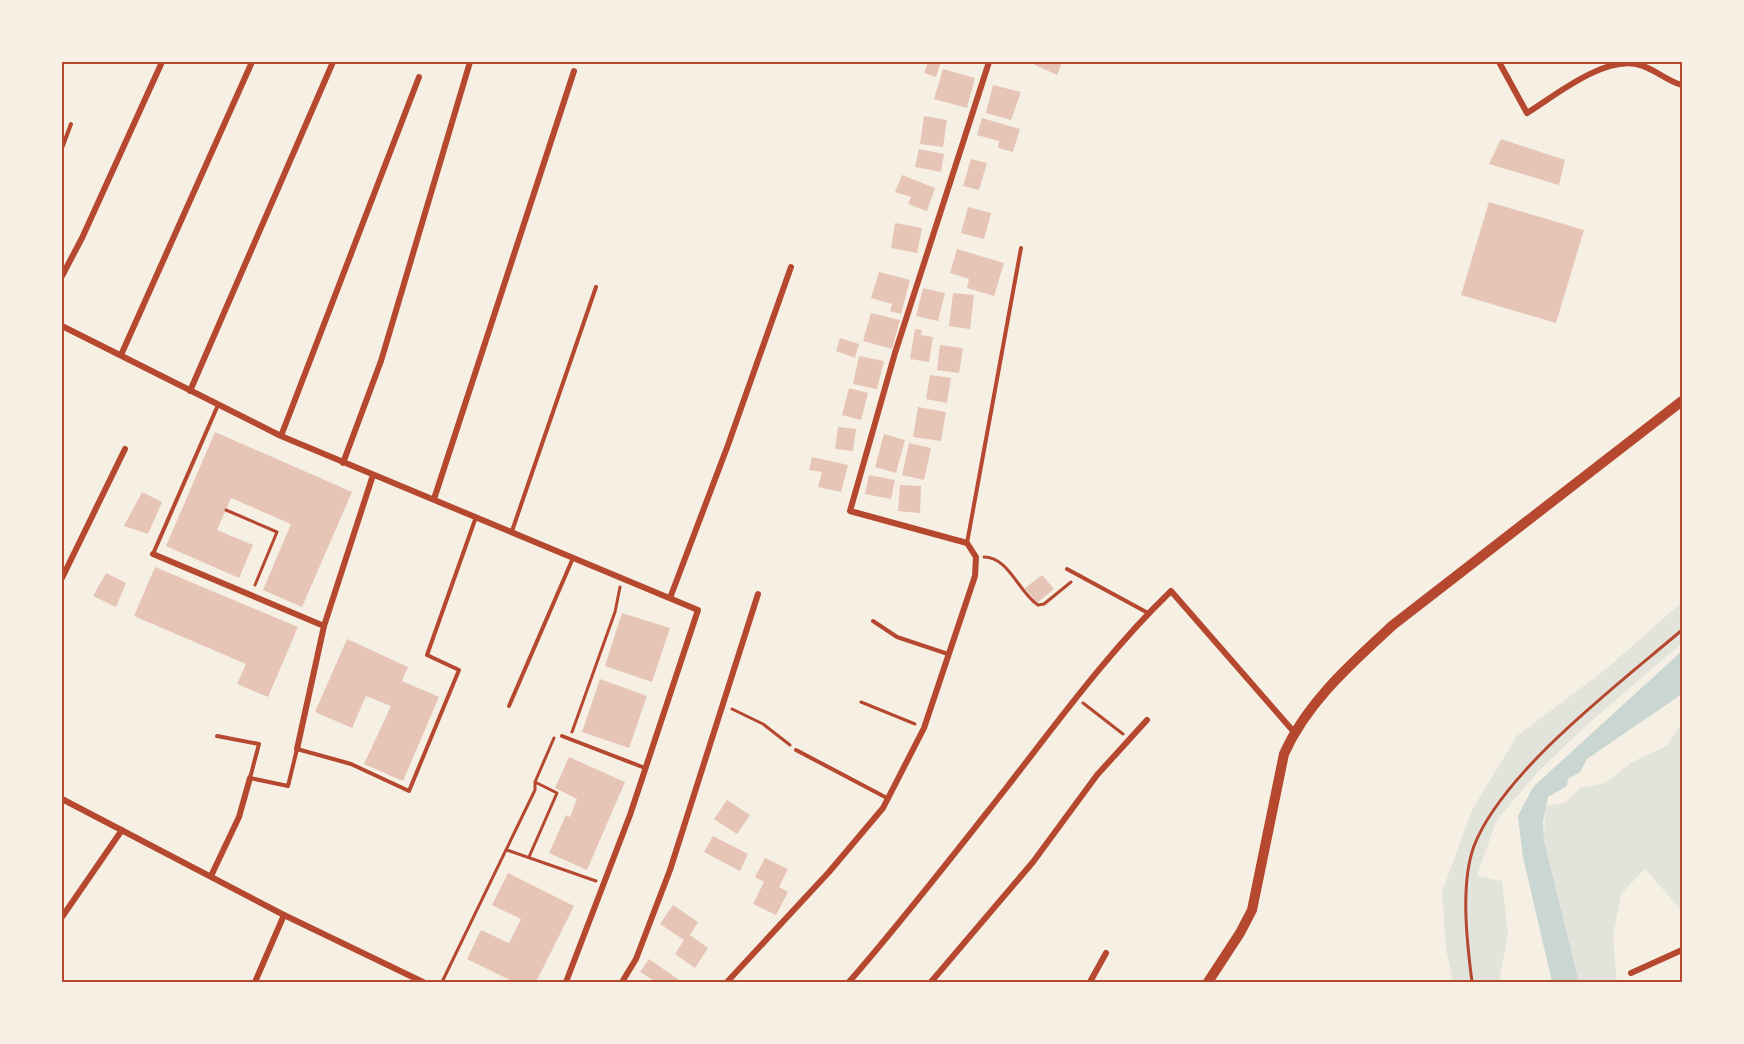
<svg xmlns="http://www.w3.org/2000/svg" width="1744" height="1044" viewBox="0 0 1744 1044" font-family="'IBM Plex Sans',sans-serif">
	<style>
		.green { fill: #e2e4dc }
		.water { fill: #c9d6d2 }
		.building { fill: #e6c5b7 }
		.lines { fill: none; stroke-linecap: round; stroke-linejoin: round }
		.path { stroke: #b5482f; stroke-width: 3 }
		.service { stroke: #b5482f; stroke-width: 4 }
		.minor { stroke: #b5482f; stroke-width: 6 }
		.tertiary { stroke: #b5482f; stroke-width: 10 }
		.neatline { fill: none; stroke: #b5482f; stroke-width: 2 }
	</style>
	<rect width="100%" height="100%" fill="#f6efe4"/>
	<path class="green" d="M1682 602V643L1589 723 1539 771 1496 821 1477 876 1502 881 1508 934 1499 982H1453L1446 949 1442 892 1472 810 1517 736 1605 670Z
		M1682 722V911L1645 869 1621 894 1613 937 1617 982H1579L1544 841 1545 806 1565 803 1580 788 1605 783 1632 762 1667 746Z"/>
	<path class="water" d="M1682 651V694L1587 759 1580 772 1568 779 1567 786 1548 797 1543 821 1544 841 1579 982H1552L1523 857 1518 816 1533 787Z"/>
	<path class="building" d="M928 62H941L936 77 924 73Z
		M1029 62H1062L1057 75Z
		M943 69 975 78 967 108 934 99Z
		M993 85 1021 92 1011 120 986 113Z
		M924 116 947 120 943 147 920 144Z
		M982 118 1020 129 1013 152 998 148 999 141 977 135Z
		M1501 139 1565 160 1559 185 1489 164Z
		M919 149 944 154 941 172 915 167Z
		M971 159 987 163 979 190 963 186Z
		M902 175 935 188 927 211 908 204 911 197 895 192Z
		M1489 202 1584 230 1556 323 1461 295Z
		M968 207 991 213 984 239 961 233Z
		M895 223 922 228 917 253 891 248Z
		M957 249 1004 263 994 296 967 288 969 279 950 273Z
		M879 272 910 280 901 314 890 311 892 304 871 298Z
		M923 288 945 293 938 321 916 316Z
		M953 293 974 295 970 329 949 326Z
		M871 313 900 320 892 349 863 341Z
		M915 329 922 330 921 335 933 337 929 362 910 359Z
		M840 338 859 344 855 358 836 351Z
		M940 345 963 348 959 373 937 370Z
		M859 356 884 361 877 389 853 384Z
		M930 375 951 378 947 403 926 399Z
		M849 388 868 393 861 420 842 415Z
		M918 407 946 412 941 441 913 437Z
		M838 427 856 429 853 451 835 449Z
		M215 432 352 492 302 607 263 590 291 524 231 498 217 530 253 545 239 578 166 546Z
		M884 434 905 440 896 473 875 467Z
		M909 443 931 448 924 480 902 475Z
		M812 457 848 465 841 492 818 487 822 472 809 470Z
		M869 475 895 480 891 499 865 494Z
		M900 485 921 486 920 513 898 511Z
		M142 492 162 502 148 534 124 526Z
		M155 567 298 627 268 697 237 684 246 664 134 616Z
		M106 573 126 583 116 607 93 596Z
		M1042 575 1054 589 1037 603 1025 588Z
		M622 613 670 628 652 682 605 666Z
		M347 639 408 667 402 681 439 697 403 781 364 764 391 706 366 696 352 728 315 712Z
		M600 679 647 696 629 748 582 732Z
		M569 757 625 782 587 870 549 853 566 815 570 817 577 799 555 788Z
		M727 800 750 815 737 834 714 819Z
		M713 836 748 854 740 871 704 852Z
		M765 858 788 869 779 887 788 892 776 915 753 904 764 882 755 877Z
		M508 873 574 906 536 982H514L467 959 481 930 509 943 521 919 492 905Z
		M673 905 698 922 690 935 708 948 695 968 675 954 684 940 660 924Z
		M649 959 682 982H656L640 972Z"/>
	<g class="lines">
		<path class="path" d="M226 510 277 532 255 585
			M984 557C1009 557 1019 593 1038 605L1044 604 1071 582
			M861 702 915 724
			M1083 703 1123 734
			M732 709 763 724 790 745
			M572 732 615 612 620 587
			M507 850 596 881
			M529 857 557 793 535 782
			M442 982 535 790V782L554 738
			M1472 982C1467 943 1460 884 1474 846 1503 771 1620 683 1682 630"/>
		<path class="service" d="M62 148 71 124
			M512 531 596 287
			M967 543 1021 248
			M153 554 218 405
			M1067 569 1148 613
			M873 621 897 637 948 654
			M509 706 573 558
			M217 736 259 744 250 778 288 786 297 749 351 764 409 791 459 670 427 655 476 517
			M562 736 645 768
			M796 750 887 798"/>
		<path class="minor" d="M1499 62 1527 113C1556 95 1601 58 1636 64 1653 67 1666 81 1682 85
			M62 276 82 238 162 62
			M62 326 281 436 698 610 630 815 566 982
			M121 355 252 62
			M190 391 333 62
			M281 436 419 77
			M343 463 381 361 470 62
			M434 499 574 71
			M153 554 324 626
			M62 578 125 449
			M670 598 728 445 791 267
			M297 749 324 626 373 475
			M62 799 284 915 423 982
			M211 876 239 817 250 778
			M62 917 122 830
			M1631 973 1682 950
			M255 982 284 915
			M622 982 636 959 670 870 758 594
			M727 982 829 872 883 808 924 728 975 576 976 557 967 543 850 511 895 353 989 62
			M849 982C904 919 955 853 1007 787 1059 720 1110 650 1171 591L1294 732
			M931 982 1033 862 1097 775 1147 720
			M1090 982 1106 953"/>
		<path class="tertiary" d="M1208 982 1240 933 1252 910 1284 754C1307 702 1352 663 1393 625L1682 401"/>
	</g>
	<rect width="1744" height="1044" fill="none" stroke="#f6efe4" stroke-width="126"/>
	<rect x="63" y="63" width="1618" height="918" class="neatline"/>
</svg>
